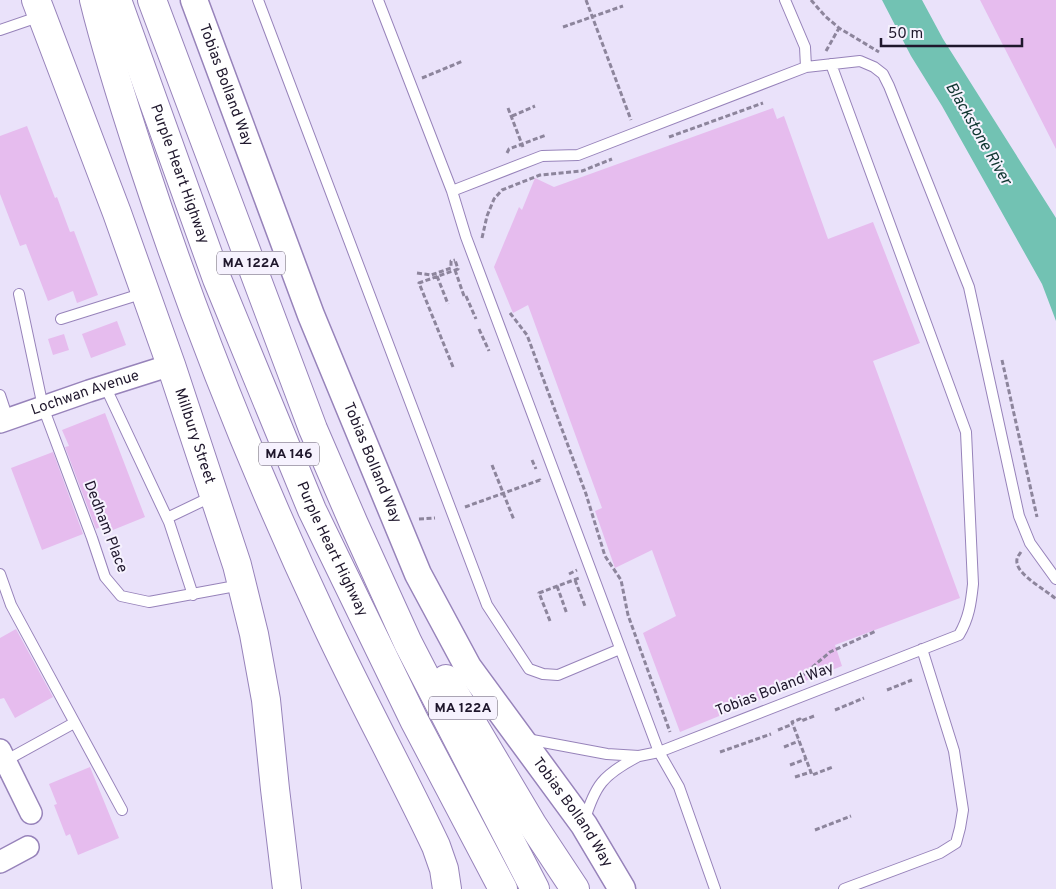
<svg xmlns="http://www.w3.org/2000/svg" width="1056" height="889" viewBox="0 0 1056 889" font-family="Overpass,sans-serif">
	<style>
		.water { fill: #72c2b3 }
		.building { fill: #e6bcee }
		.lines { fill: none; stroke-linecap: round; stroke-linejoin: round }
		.service-casing { stroke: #9783ba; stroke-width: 12 }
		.minor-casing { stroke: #9783ba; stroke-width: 24 }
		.tertiary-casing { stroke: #9783ba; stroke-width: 29 }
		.secondary-casing { stroke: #9783ba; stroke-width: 30 }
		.motorway-casing { stroke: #9783ba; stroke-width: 30 }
		.path { stroke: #8d859c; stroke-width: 3; stroke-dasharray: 5 2.5; stroke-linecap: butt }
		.service { stroke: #fff; stroke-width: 10 }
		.minor { stroke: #fff; stroke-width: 21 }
		.tertiary { stroke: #fff; stroke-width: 26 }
		.secondary { stroke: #fff; stroke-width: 28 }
		.motorway { stroke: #fff; stroke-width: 28 }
		.labels { text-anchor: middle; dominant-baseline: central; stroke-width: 4; stroke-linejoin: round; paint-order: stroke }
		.shield { fill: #f6f2fe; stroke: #60596b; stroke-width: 1 }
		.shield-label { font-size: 14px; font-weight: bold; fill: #1f172c }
		.street-label { font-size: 15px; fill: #1f172c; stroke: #f6f2fe }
		.water-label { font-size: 16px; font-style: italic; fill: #0f3630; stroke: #f6f2fe }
	</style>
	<rect width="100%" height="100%" fill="#eae2fa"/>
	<path class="water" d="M882 0H922L943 39 1056 218V321L1042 284 942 106 911 56Z"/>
	<path class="building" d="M980 0H1056V149Z
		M773 108 777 119 784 116 828 239 873 222 920 343 873 361 960 598 835 645 842 666 680 732 643 633 676 616 652 550 615 568 595 511 602 508 528 305 513 313 494 267 519 207 522 210 535 178 554 187Z
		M27 126 55 198 57 197 70 232 74 231 98 295 77 303 73 291 48 301 26 244 20 246 0 194V136Z
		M117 321 126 345 91 358 82 334Z
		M64 334 69 350 53 355 48 339Z
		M105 413 145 517 103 534 100 527 96 529 65 447 69 446 62 430Z
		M53 452 83 534 42 550 11 468Z
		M16 629 53 697 15 718 4 698 0 699V638Z
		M90 767 119 838 78 855 70 834 66 836 54 805 57 804 49 784Z"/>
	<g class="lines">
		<defs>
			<path id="service" d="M258 0 487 605 529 669 543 674 558 675 620 649
				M378 0 452 191
				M785 0 805 47 806 67
				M0 30 41 16
				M19 294 43 407 92 538 105 577 121 596 149 602 241 585
				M61 319 144 293
				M105 386 169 522 193 595
				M0 395 8 419
				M167 518 213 496
				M0 574 11 605 122 810
				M527 739 607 754 639 756 659 752 959 635C969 618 971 603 973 584L966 432 831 64
				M5 761 74 723
				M584 822C595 785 603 775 637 757
				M715 889 679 787 659 752 466 237 452 191 542 156 578 155 806 67 860 61 874 67 883 74 889 86 969 287 1019 516 1030 543 1056 579
				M844 889 940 853 956 843 960 828 963 810 954 751 922 649"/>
			<g id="minor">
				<path id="s1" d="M0 422 89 391 171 365"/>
				<path d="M0 750 31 813"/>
				<path d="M0 862 28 847"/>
			</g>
			<g id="tertiary">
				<path id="s2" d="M194 0 311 315 418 574 468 667 584 825 622 889"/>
			</g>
			<g id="secondary">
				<path id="s3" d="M36 0 117 213 171 365 237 565 254 634 266 700 275 789 287 889"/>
			</g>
			<g id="motorway">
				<path d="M94 0C107 53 124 106 141 158 193 317 255 473 326 624 361 699 401 772 436 846L444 869 447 889"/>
				<path id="s4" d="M117 0 217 279 312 510 414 720 503 889"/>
				<path d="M152 0 313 429 354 524 408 643 535 889"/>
				<path d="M446 679 532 824 575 889"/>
			</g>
		</defs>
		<use href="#service" class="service-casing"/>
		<use href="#minor" class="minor-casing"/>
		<use href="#tertiary" class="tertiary-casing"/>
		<use href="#secondary" class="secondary-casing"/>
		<use href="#motorway" class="motorway-casing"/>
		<path class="path" d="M586 0 631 120
			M811 0 825 16 839 28 879 52
			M563 27 623 6
			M826 51 839 28
			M422 78 463 61
			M508 108 523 147
			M512 116 535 106
			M669 137 763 103
			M507 153 509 149 546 135
			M482 238 487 216 494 199 502 190 540 175 582 171 612 159
			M455 270 464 296
			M417 273 431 275 451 268V261L455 260
			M437 276 448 304
			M466 296 476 319
			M510 313 527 335 586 494 605 556 621 580 628 615 670 732
			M479 329 489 351
			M1002 360 1037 517
			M453 367 419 283 458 269 455 260
			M532 460 536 469
			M492 465 514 520
			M465 507 540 480 541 482
			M419 519 435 518
			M1021 552C1019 555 1016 558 1017 563 1019 576 1046 590 1056 599
			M569 574 577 570
			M575 580 585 606
			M557 586 567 614
			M550 621 539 593 579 578
			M795 682 830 652 876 631
			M887 690 912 680
			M835 710 864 698
			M814 716 801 721 800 719 792 722 812 775 833 767
			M778 730 793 724
			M784 747 799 741
			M720 752 771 734
			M790 765 806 759
			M795 777 811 772
			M815 830 851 816"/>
		<use href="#service" class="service"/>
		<use href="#minor" class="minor"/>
		<use href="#tertiary" class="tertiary"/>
		<use href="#secondary" class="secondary"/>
		<use href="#motorway" class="motorway"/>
	</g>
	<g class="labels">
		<g class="shield">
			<rect x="217" y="251.5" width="68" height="23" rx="4"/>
			<rect x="259" y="442.5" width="60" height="23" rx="4"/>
			<rect x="429" y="696.5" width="68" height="23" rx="4"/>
		</g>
		<g class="shield-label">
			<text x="251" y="263">MA 122A</text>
			<text x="289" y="454">MA 146</text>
			<text x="463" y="708">MA 122A</text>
		</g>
		<g class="street-label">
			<text stroke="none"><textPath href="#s2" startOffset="91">Tobias Bolland Way</textPath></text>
			<text stroke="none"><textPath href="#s4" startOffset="185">Purple Heart Highway</textPath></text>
			<text stroke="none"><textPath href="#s1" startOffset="90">Lochwan Avenue</textPath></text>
			<text stroke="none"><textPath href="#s3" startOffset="464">Millbury Street</textPath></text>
			<text stroke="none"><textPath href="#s2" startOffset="496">Tobias Bolland Way</textPath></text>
			<text transform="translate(105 527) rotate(69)">Dedham Place</text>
			<text stroke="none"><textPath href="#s4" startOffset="590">Purple Heart Highway</textPath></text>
			<text transform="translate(775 690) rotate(-21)">Tobias Boland Way</text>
			<text stroke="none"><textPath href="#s2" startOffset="901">Tobias Bolland Way</textPath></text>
		</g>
		<g class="water-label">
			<text transform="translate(978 134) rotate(60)">Blackstone River</text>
		</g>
	</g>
	<path d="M881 38v8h141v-8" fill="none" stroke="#1f172c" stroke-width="2.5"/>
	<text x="888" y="38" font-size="15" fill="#1f172c" stroke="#f6f2fe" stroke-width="4" paint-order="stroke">50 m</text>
</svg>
